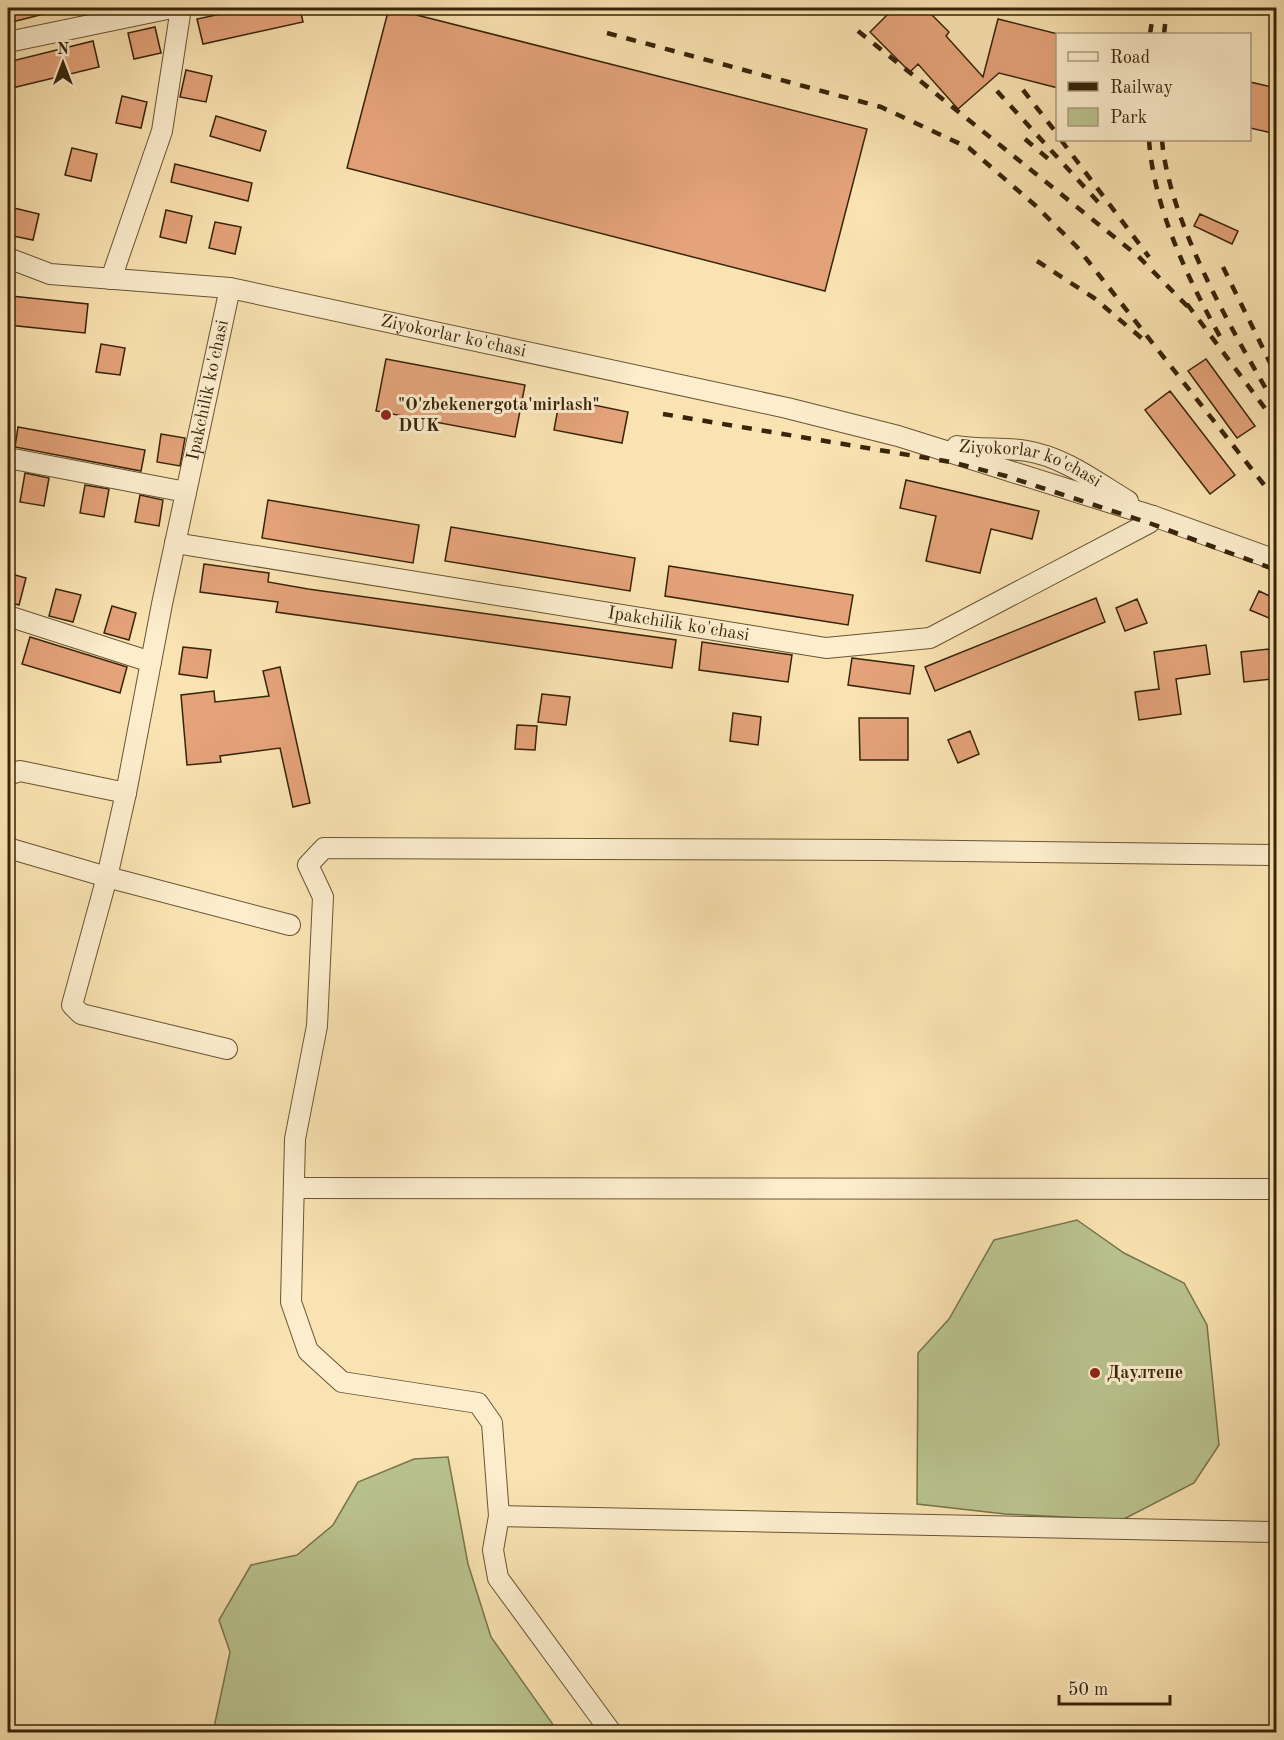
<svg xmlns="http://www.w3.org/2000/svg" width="1284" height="1740" viewBox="0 0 1284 1740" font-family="'Old Standard TT',serif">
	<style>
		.green { fill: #bac48f; stroke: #78744c; stroke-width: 1.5 }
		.building { fill: #e5a37a; stroke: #37240a; stroke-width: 1.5 }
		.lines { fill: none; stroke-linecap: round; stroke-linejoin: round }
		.minor-casing { stroke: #685434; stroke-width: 22 }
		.minor { stroke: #fcedcd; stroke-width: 20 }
		.rail { stroke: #37240a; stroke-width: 4.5; stroke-dasharray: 10 10; stroke-linecap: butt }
		.poi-dot { fill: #8f2418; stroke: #fcedcd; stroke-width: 2 }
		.labels { text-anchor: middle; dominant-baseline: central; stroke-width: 6; stroke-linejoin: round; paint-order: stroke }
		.street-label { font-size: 18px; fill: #37240a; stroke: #fcedcd }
		.poi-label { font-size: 18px; font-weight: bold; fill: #37240a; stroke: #fcedcd; text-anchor: start }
	</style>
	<rect width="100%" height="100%" fill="#fae3b2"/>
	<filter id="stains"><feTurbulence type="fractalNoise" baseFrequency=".00333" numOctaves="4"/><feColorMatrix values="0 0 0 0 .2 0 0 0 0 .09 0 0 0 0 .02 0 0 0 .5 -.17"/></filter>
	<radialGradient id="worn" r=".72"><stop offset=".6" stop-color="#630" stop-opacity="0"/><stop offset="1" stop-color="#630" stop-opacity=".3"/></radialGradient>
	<path class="green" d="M1077 1220 1124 1253 1184 1283 1207 1325 1219 1445 1194 1483 1122 1520 1005 1514 917 1504 918 1353 949 1319 994 1240Z
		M448 1457 468 1564 491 1637 552 1723 556 1732H213L230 1652 219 1620 251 1565 297 1555 333 1525 358 1482 414 1459Z"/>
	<path class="building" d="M8 8H51L52 12 8 23Z
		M249 8H300L303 22 203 44 197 19Z
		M389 8 867 129 825 291 347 168Z
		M894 8H925L949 32 946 36 983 77 998 19 1058 34V88L999 73 958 109 918 64 910 72 870 32Z
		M155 27 161 53 134 59 128 33Z
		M93 41 99 67 8 89V62Z
		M186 70 212 76 206 102 180 97Z
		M1250 82 1276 88V134L1250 128Z
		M122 96 147 102 141 128 116 123Z
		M216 116 266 131 260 151 210 136Z
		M72 148 97 154 91 181 65 175Z
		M175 164 252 183 248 201 171 182Z
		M14 208 39 214 33 240 8 235Z
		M166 210 192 216 186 243 160 237Z
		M1200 214 1238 231 1232 244 1194 226Z
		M215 222 241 227 235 254 209 248Z
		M11 296 88 304 85 333 8 325Z
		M101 344 125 348 120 375 96 372Z
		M386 359 525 385 515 437 376 411Z
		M1206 359 1255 426 1237 438 1188 371Z
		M1170 391 1235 475 1210 494 1145 410Z
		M560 398 628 412 622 443 554 430Z
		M18 427 145 450 141 471 15 447Z
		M161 434 185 438 180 466 157 462Z
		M25 473 49 478 44 506 20 502Z
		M906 480 1039 511 1032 539 991 529 980 573 926 561 936 516 900 508Z
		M85 485 109 489 104 517 80 513Z
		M140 495 163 500 159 526 135 522Z
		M268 500 419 525 413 563 262 538Z
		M451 527 635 558 630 591 445 561Z
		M204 564 269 573 268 582 308 589 676 640 672 668 276 612 278 602 200 592Z
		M669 566 853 595 848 625 665 596Z
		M8 573 26 578 19 605 8 602Z
		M56 589 81 595 73 622 49 616Z
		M1259 591 1276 599V621L1250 610Z
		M1096 598 1105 622 935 691 925 667Z
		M1137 599 1147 623 1125 631 1116 608Z
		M112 606 136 613 129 640 104 633Z
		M30 637 127 667 120 693 22 664Z
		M702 642 792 655 788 682 699 670Z
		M1206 645 1210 674 1176 679 1181 714 1139 720 1135 692 1159 689 1154 652Z
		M183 647 211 650 207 678 179 674Z
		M1269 649 1273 679 1244 682 1241 652Z
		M852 658 914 666 910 694 848 685Z
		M280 667 310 803 293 807 280 748 220 756 221 762 187 765 181 695 214 691 215 702 269 696 263 671Z
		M542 694 570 697 566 725 538 722Z
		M733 713 761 717 758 745 730 741Z
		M859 718H908V760H860Z
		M517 725 537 726 535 750 515 749Z
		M970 731 979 754 958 763 948 740Z"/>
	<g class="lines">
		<defs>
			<g id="minor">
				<path d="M8 42 172 8"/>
				<path id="s1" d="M8 258 50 274 230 288 787 408 898 436 1153 516 1276 560"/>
				<path d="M111 279 162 131 181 8"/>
				<path id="s2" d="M957 446C980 450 1004 447 1027 451 1064 457 1096 482 1128 501"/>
				<path d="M8 458 186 492"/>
				<path id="s3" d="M175 543 826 648 930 638 1149 523 1153 516"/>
				<path d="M8 616 151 662"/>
				<path id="s4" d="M8 775 20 771 126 793 162 604 230 288"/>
				<path d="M126 793 107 877 290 925"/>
				<path d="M8 848 107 877 72 1005 81 1014 227 1049"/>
				<path d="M294 1188 1276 1189"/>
				<path d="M499 1516 1276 1532"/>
				<path d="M611 1732 498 1578 493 1550 499 1516 492 1423 478 1403 342 1382 308 1351 291 1302 295 1139 317 1026 323 897 308 865 324 848 883 850 1276 855"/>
			</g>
		</defs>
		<use href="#minor" class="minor-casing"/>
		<use href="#minor" class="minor"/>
		<path class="rail" d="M858 31 1138 256 1190 309
			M607 33 881 107 969 148 1036 206 1077 247 1276 500
			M1150 34 1154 8
			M1164 34 1167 8
			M1023 90 1058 135
			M997 91 1099 203
			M1025 139 1052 162
			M1061 140 1149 257
			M1149 140C1154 210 1189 281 1223 342
			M1162 140C1169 223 1234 334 1276 406
			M1037 261 1094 298 1145 341
			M1223 267 1276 375
			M1187 304 1276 423
			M663 414 951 462 1006 476 1149 523 1276 570"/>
	</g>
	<g class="poi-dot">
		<circle cx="386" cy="415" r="6"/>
		<circle cx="1095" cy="1373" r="6"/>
	</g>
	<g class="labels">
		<g class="street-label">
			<text stroke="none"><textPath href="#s1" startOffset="454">Ziyokorlar ko'chasi</textPath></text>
			<text stroke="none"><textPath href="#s4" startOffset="532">Ipakchilik ko'chasi</textPath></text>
			<text stroke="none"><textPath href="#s2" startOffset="76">Ziyokorlar ko'chasi</textPath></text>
			<text stroke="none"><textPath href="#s3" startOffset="510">Ipakchilik ko'chasi</textPath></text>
		</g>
		<g class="poi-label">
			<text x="398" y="405">"O'zbekenergota'mirlash"<tspan x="398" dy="21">DUK</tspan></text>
			<text x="1107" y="1373">Даултепе</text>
		</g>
	</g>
	<rect width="1284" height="1740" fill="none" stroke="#fae3b2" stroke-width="30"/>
	<rect x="9" y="9" width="1266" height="1722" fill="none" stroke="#37240a" stroke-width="3"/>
	<rect x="15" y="15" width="1254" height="1710" fill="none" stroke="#37240a" stroke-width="1.5"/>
	<rect x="1056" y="33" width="195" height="108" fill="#fcedcd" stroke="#ad9d7f" stroke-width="1.5"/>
	<rect x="1068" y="52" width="30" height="9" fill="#fcedcd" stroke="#ad9d7f" stroke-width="1.5"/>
	<text x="1110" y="63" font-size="18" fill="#37240a">Road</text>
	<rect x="1068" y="82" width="30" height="9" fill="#37240a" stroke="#ad9d7f" stroke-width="1.5"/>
	<text x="1110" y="93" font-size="18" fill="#37240a">Railway</text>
	<rect x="1068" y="108" width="30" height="18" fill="#bac48f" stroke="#ad9d7f" stroke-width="1.5"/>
	<text x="1110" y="123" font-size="18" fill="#37240a">Park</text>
	<g transform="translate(63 63)" stroke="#fcedcd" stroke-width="4.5" paint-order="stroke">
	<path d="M0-4.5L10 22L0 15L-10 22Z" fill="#37240a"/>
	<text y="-9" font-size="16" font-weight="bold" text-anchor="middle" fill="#37240a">N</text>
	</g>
	<path d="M1059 1695v9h111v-9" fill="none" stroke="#37240a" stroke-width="3"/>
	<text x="1068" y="1695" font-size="18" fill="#37240a" stroke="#fcedcd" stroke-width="4.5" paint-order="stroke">50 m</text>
	<rect width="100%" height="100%" filter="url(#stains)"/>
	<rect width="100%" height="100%" fill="url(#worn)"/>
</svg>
